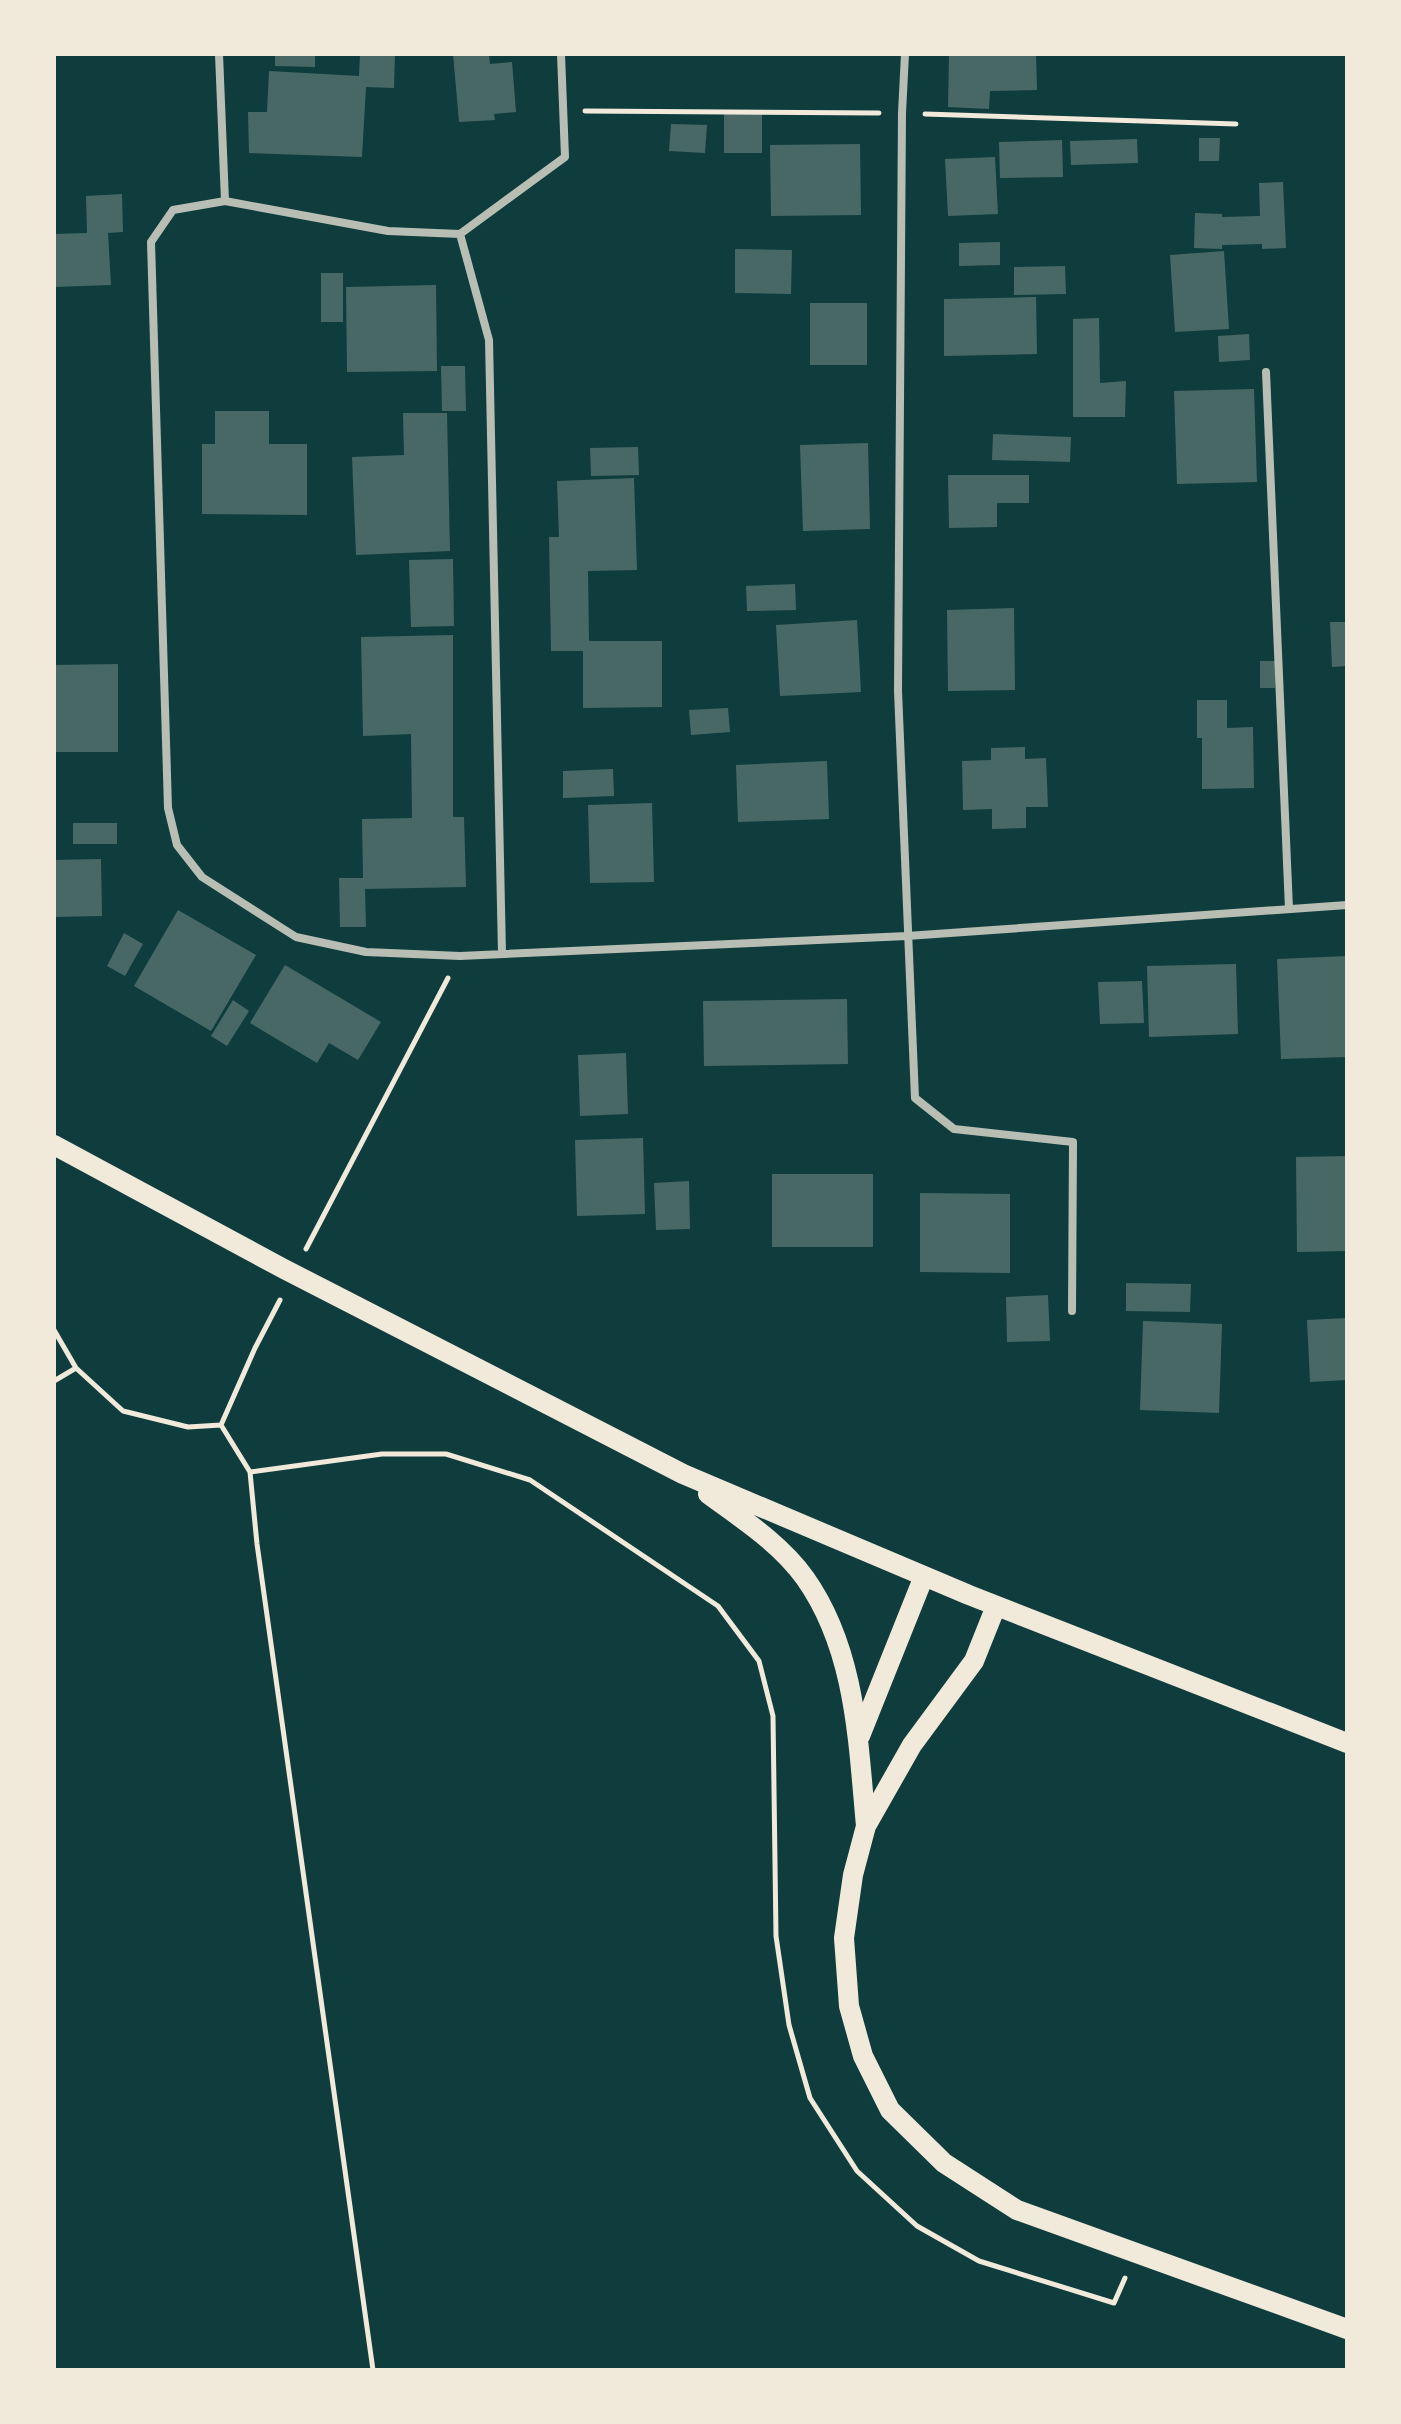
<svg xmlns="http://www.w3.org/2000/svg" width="1401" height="2424" viewBox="0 0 1401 2424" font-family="Karla,sans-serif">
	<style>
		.building { fill: #486865 }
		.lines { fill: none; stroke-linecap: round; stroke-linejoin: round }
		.path { stroke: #f1e9da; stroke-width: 5 }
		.minor { stroke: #b8beb3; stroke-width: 8 }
		.primary { stroke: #f1e9da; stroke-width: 20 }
	</style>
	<rect width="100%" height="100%" fill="#0f3d3e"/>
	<path class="building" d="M275 54H315V67L275 66Z
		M360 54H395L394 88 366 87 362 157 249 153 248 112H267L269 71 359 76Z
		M453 54H489L490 64 512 62 516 112 494 114 495 120 459 122Z
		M949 54H1036L1037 90 990 91 989 109 948 107Z
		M724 114H762V153H724Z
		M671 124 707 125 705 153 669 151Z
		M1199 138H1220L1219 161H1199Z
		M1137 139 1138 163 1071 165 1070 141Z
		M1062 140 1063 177 1000 178 999 142Z
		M860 144 861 215 771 216 770 145Z
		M995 157 998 214 948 216 945 159Z
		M1283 182 1286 248 1262 249V244L1222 245V249L1194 248 1195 213 1222 214V217L1260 216 1259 183Z
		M122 194 123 232 108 233 111 285 54 287V234L87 233 86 196Z
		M1000 242V265L959 266V243Z
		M735 249 792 250 791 294 735 293Z
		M1224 251 1229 329 1175 332 1170 255Z
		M1065 266 1066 294 1014 295V267Z
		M321 273H343V322H321Z
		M436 285 437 371 347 372 346 287Z
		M1036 297 1037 354 944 356V299Z
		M810 303H867V365H810Z
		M1099 318 1100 383 1126 381 1125 417H1073V319Z
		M1249 334 1250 360 1219 362 1218 336Z
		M441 366H465L466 411H442Z
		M1254 389 1257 482 1177 484 1174 391Z
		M215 411H269V444H307V515L202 514V444H215Z
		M403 413H447L450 551 356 555 352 457 404 455Z
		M993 434 1071 437 1070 462 992 460Z
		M868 443 870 529 803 531 800 445Z
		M638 447 639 475 591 476 590 448Z
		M948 475H1029V503H997V527L949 528Z
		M634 478 637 570 588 571 589 641H662V707L583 708V651H551L549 537H559L557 481Z
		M453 559 454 626 411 627 409 560Z
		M795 584 796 610 747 611 746 586Z
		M1014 608 1015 690 948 691 947 610Z
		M857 620 861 692 780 696 776 625Z
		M1330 622H1347V666L1332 667Z
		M453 635V817H464L466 887 365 889 366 927H340L339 878H363L362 819 412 818 411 734 363 736 361 637Z
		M1260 661H1275V688H1260Z
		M118 664V752H54V665Z
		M1197 700H1227V728L1253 727 1254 788 1202 789V738H1197Z
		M728 708 730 732 691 735 689 710Z
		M1025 747V759L1046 758 1048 807H1026V828L992 829V809L963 810 962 761 991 760V748Z
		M827 761 829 819 738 822 736 765Z
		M613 769 614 796 563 798V771Z
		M652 803 654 882 590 883 588 805Z
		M73 823H117V844H73Z
		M101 859 102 916 54 917V860Z
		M178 910 256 955 211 1031 134 986Z
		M124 933 143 944 125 976 107 966Z
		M1347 956V1057L1281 1059 1277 959Z
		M1236 964 1238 1034 1149 1037 1147 966Z
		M285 965 381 1022 358 1060 329 1043 317 1063 250 1023Z
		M1142 981 1144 1023 1100 1024 1098 982Z
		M847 999 848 1064 704 1066 703 1001Z
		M233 1000 249 1011 227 1046 211 1036Z
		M626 1053 628 1114 580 1116 578 1055Z
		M643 1138 645 1214 577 1216 575 1140Z
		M1347 1156V1251L1297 1252 1296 1157Z
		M772 1174H873V1247H772Z
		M689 1181 690 1229 656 1230 654 1183Z
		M920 1193 1010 1194V1273L920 1272Z
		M1126 1283 1191 1284 1190 1312 1126 1311Z
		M1048 1295 1050 1341 1007 1342 1006 1297Z
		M1347 1318V1380L1310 1382 1307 1320Z
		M1143 1321 1222 1324 1219 1413 1140 1410Z"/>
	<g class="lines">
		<path class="path" d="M585 111 879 113
			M925 114 1236 124
			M306 1249 448 978
			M54 1330 76 1368 123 1411 188 1427 221 1425
			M54 1381 76 1368
			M221 1425 250 1472 382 1454H446L530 1480 718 1606 759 1661 773 1716 776 1936 789 2025 810 2098 857 2171 917 2226 979 2261 1114 2303 1125 2278
			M221 1425 255 1348 280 1300
			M250 1472 257 1544 373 2370"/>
		<path class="minor" d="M219 54 225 201 173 210 151 242 168 808 177 845 202 877 296 937 366 952 460 956 907 936 1347 905
			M905 54 902 113 898 691 915 1098 954 1129 1073 1142 1072 1311
			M225 201 388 231 460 234 565 157 561 54
			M460 234 489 340 502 954
			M1266 372 1289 909"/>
		<path class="primary" d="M54 1145 284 1269 683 1474 969 1595 1347 1743
			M708 1494C742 1519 780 1543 805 1578 856 1650 858 1741 866 1826
			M996 1606 974 1661 912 1745 866 1826 853 1875 844 1938 849 2006 863 2056 890 2110 944 2163 1017 2210 1347 2329
			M860 1736 924 1576"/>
	</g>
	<rect width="1401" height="2424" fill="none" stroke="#f1e9da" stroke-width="112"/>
</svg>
